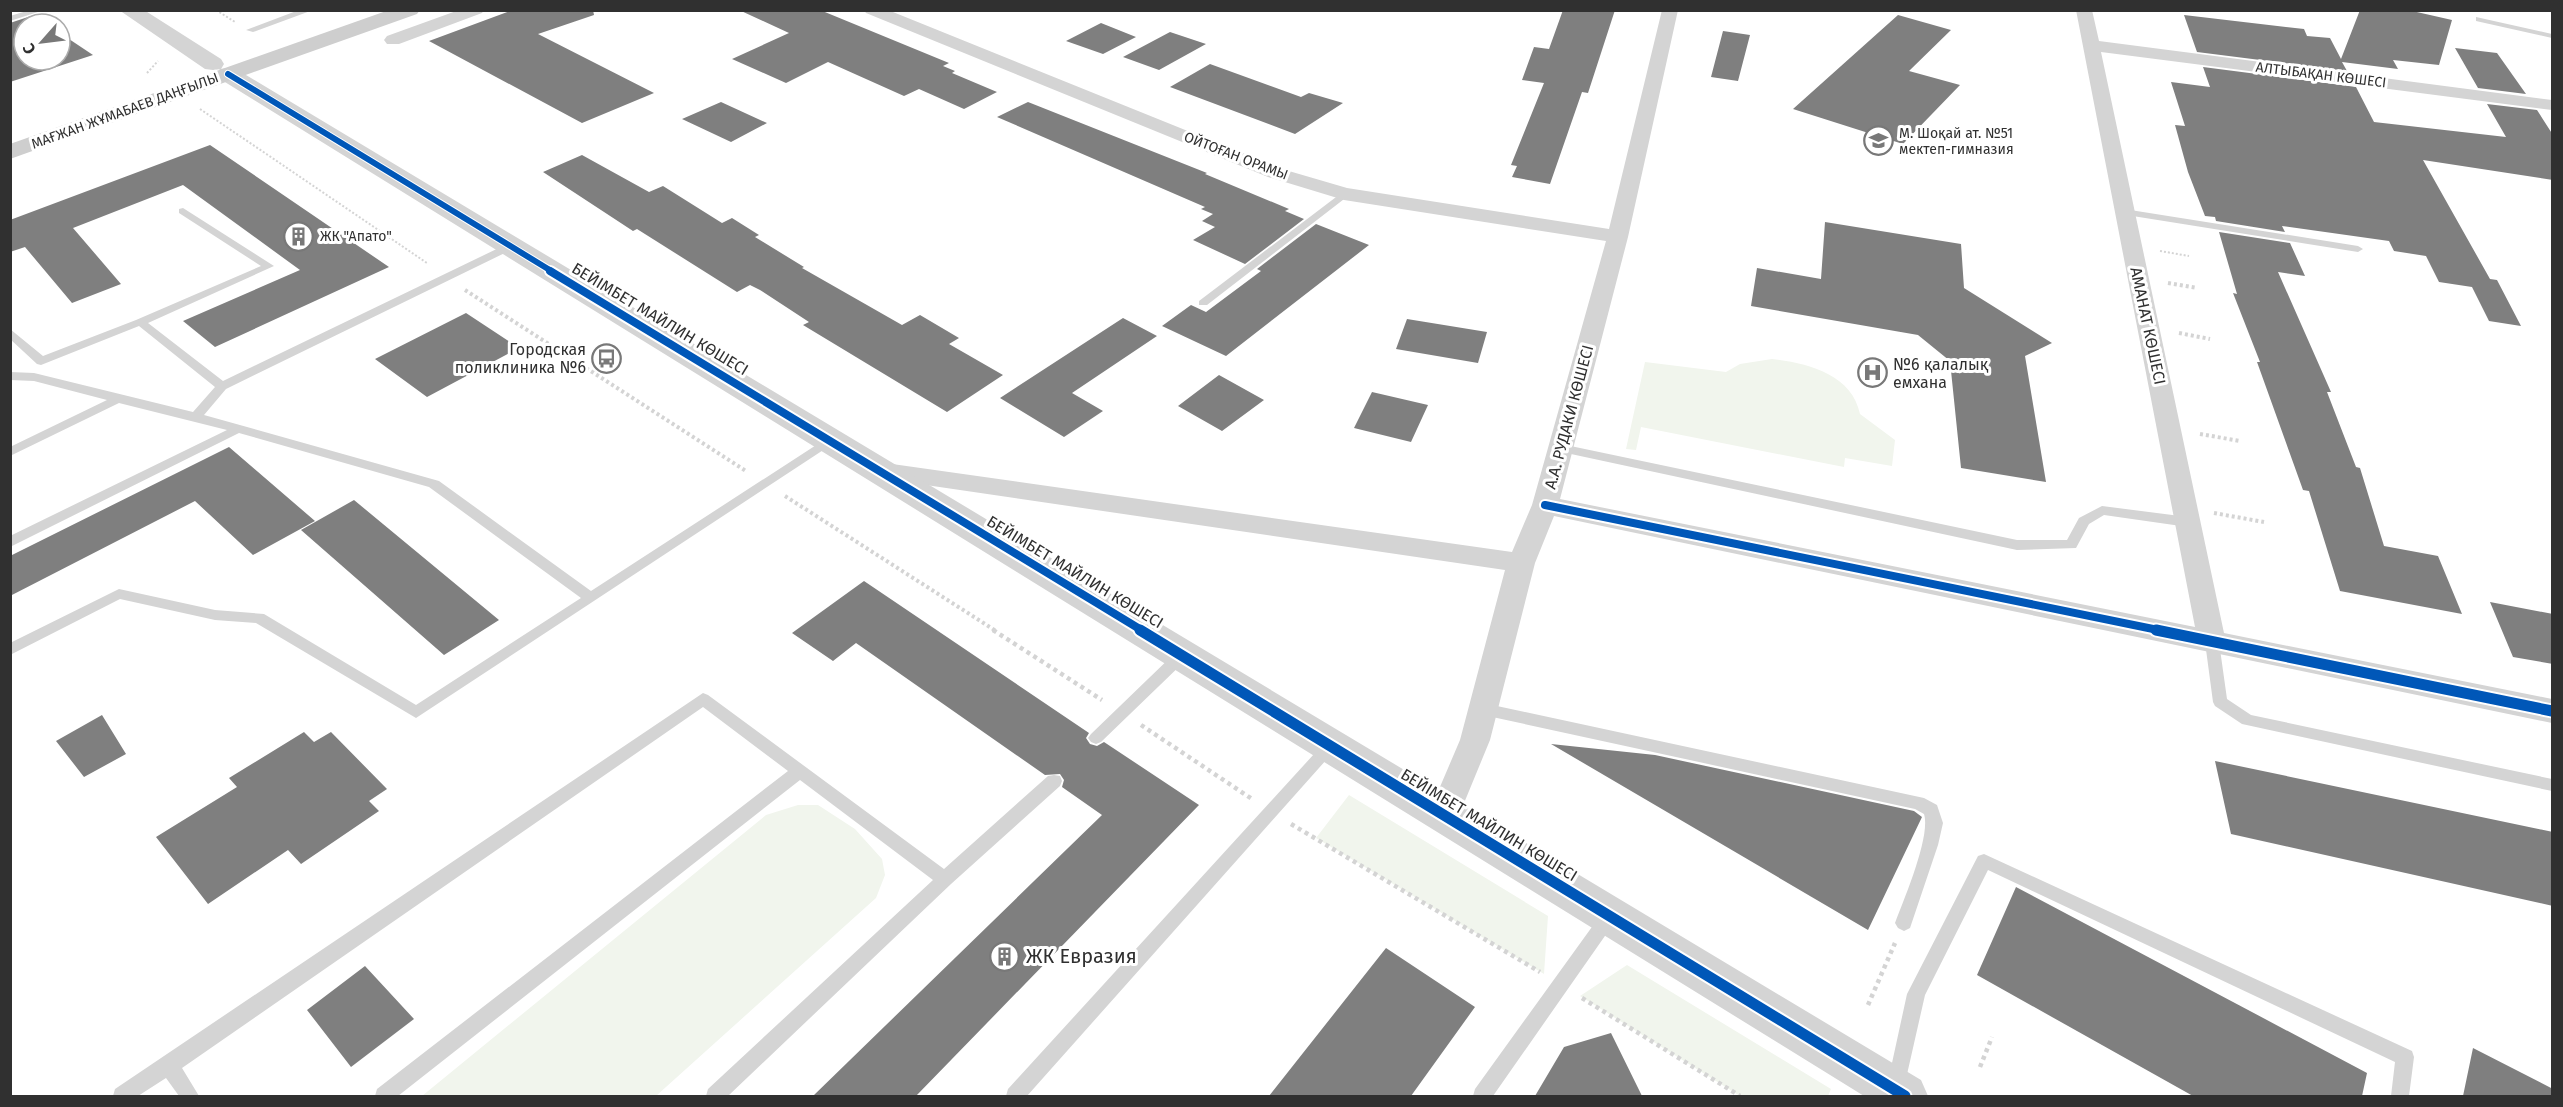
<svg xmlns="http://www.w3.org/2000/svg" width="2563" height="1107" viewBox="0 0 2563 1107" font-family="'Fira Sans',sans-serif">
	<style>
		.green { fill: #f1f5ed }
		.building { fill: #7f7f7f }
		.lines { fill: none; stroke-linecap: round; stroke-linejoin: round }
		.path-far2 { stroke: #d4d4d4; stroke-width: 2; stroke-dasharray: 2 2; stroke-linecap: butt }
		.path-far1 { stroke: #d4d4d4; stroke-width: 4; stroke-dasharray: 3 3; stroke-linecap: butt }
		.path { stroke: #d4d4d4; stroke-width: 4.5; stroke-dasharray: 4 4; stroke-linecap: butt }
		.service { fill: #d4d4d4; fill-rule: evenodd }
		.minor { fill: #d4d4d4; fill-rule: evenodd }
		.tertiary { fill: #d4d4d4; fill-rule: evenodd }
		.secondary { fill: #cecece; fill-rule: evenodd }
		.cycleway-far2-casing { stroke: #fff; stroke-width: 8 }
		.cycleway-far1-casing { stroke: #fff; stroke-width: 12 }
		.cycleway-casing { stroke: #fff; stroke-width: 15 }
		.cycleway-far2 { stroke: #0057b8; stroke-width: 6 }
		.cycleway-far1 { stroke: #0057b8; stroke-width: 8 }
		.cycleway { stroke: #0057b8; stroke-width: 11 }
		.labels { text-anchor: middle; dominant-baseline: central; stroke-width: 6; stroke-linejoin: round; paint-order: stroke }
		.far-street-label { font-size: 14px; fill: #303030; stroke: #fff }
		.far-poi-label { font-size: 14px; fill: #303030; stroke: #fff; text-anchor: start }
		.street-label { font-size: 16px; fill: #303030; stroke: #fff }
		.poi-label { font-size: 16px; fill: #303030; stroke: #fff; text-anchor: end }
		.near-poi-label { font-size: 20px; fill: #303030; stroke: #fff; text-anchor: start }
	</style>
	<rect width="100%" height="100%" fill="#fff"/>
	<path class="green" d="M1772 359C1807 363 1852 374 1860 414L1895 440 1892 466 1845 458 1844 467 1641 427 1636 450 1626 449 1645 362 1726 372 1740 364Z
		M1349 795 1548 916 1544 974 1316 838Z
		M798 805H818L855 829 882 859 885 875 876 898 656 1096H422L766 815Z
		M1627 965 1831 1089 1828 1096H1740L1580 996Z"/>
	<path class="building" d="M513 10H593L594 15 538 34 654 93 582 123 429 41Z
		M739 10H820L949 63 943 66 955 71 952 73 997 92 964 109 919 89 904 96 828 62 786 83 732 59 789 33Z
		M1563 10H1615L1588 93 1582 92 1550 184 1512 177 1517 166 1511 165 1544 83 1522 80 1534 47 1549 49Z
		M2360 10H2408L2452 20 2439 65 2393 60 2398 69 2342 62 2347 71 2197 52 2184 15 2304 29 2307 36 2330 38 2341 59Z
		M34 15 47 24H24V60H60V33L93 55 10 82V23Z
		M1898 15 1951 30 1909 71 1960 85 1903 144 1793 109Z
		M1101 23 1136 37 1103 54 1066 41Z
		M1723 31 1750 35 1738 81 1711 77Z
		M1170 32 1206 44 1159 70 1123 57Z
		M2455 48 2497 53 2526 94 2478 88Z
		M1210 64 1301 97 1309 93 1343 103 1295 134 1170 87Z
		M2203 67 2356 87 2374 122 2506 137 2487 104 2537 110 2553 135V180L2423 160 2490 279 2497 280 2521 326 2489 321 2472 287 2439 282 2426 256 2394 251 2389 241 2282 226 2285 232 2216 221 2215 217 2205 216 2188 172 2175 125 2185 126 2171 82 2210 87Z
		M721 102 767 123 731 142 682 119Z
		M1028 102 1207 173 1205 174 1289 209 1285 211 1304 219 1245 264 1193 240 1215 227 1202 221 1213 214 1201 209 1205 207 997 117Z
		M210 145 389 267 215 347 183 321 300 270 183 185 73 228 121 284 72 303 25 247 10 252V220Z
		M582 155 649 192 663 186 722 223 732 218 759 235 755 237 804 267 802 268 902 325 920 315 959 338 949 344 1003 375 947 412 803 325 809 322 760 290 750 285 737 292 637 229 633 231 543 172Z
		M1825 222 1961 244 1964 288 2052 343 2025 356 2046 482 1961 468 1950 361 1918 335 1751 306 1757 268 1821 279Z
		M1316 224 1369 245 1226 356 1162 326 1191 305 1206 312 1261 271 1257 269Z
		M2219 232 2290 243 2305 276 2278 272 2331 392H2327L2356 467 2360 468 2384 546 2438 556 2462 614 2340 591 2309 491 2303 490 2257 362H2260L2233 293 2237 294Z
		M466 313 519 348 427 397 375 359Z
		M1123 318 1157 336 1072 393 1103 411 1064 437 1000 398Z
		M1407 319 1487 332 1478 363 1396 349Z
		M1219 375 1264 400 1222 431 1178 406Z
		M1372 392 1428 405 1411 442 1354 428Z
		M229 447 315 521 253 555 195 501 10 596V556Z
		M354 500 499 620 444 655 301 530Z
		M864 581 1089 733 1086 738 1090 744 1097 746 1104 742 1199 805 916 1096H813L1102 815 1062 787 1064 780 1060 774 1045 775 856 643 833 661 792 633Z
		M2490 602 2553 614V664L2513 657Z
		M102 715 126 754 84 777 56 741Z
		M304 732 314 742 331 732 387 789 369 801 379 811 301 864 288 850 208 904 156 837 237 787 229 778Z
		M1551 744 1655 755 1914 811 1922 817 1868 930Z
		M2215 761 2553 832V906L2231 834Z
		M2016 887 2367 1073 2362 1096H2193L1977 975Z
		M1386 948 1475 1007 1411 1096H1269Z
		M365 966 414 1019 351 1067 307 1010Z
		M1611 1033 1642 1096H1535L1564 1047Z
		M2473 1048 2553 1089V1096H2463Z"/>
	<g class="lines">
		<path class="path-far2" d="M216 10 235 22
			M147 73 158 61
			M200 109 427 263
			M2160 251 2189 256"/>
		<path class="path-far1" d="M2168 283 2197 288
			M465 290 746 471
			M2179 333 2210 339
			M2200 434 2240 441
			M785 496 996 631
			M2214 513 2264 522"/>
		<path class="path" d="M993 630 1102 700
			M1141 725 1252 799
			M1291 824 1540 972
			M1582 998 1740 1096
			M1868 1005 1895 943
			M1980 1067 1992 1037"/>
		<path class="service" d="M30 10H44L10 21V16Z
			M299 10H313L253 32 246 30Z
			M2476 17 2552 34V38L2476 21Z
			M1344 191 1349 194 1348 196 1207 305H1199V301Z
			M183 208 274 266 148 323 223 381 507 244H515V248L226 389 204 415 439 481 591 591 827 438H835L837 441 416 718 256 623 215 620 120 599 10 655V643L119 589 215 610 264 614 416 705 581 598 429 487 239 433 10 547V536L227 430 119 403 10 456V447L107 400 34 381 10 380V372L34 373 193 412 215 387 139 326 41 365 37 364 10 339V329L43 356 136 320 261 266 179 213V209Z
			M2124 209 2358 246 2363 249 2358 252 2120 214V210Z
			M1561 444 2017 540H2067L2079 518 2102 506 2188 517 2195 522 2188 527 2104 515 2089 524 2076 548 2017 550 1557 451 1555 448 1557 445Z
			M2212 637 2217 638 2219 642 2227 699 2251 715 2552 779V791L2242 724 2215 706 2213 702 2205 642 2207 638Z
			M1182 650 1187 651 1189 655 1187 659 1101 742 1096 744 1091 742 1088 738 1091 734 1177 651Z
			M703 693 708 695 944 869 1048 776 1054 775 1060 776 1062 781 1060 786 951 884 728 1096H706L708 1089 933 880 800 780 398 1096H375L377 1089 788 771 703 707 182 1068 199 1096H179L166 1078 138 1096H113L115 1089Z
			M1483 703 1924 798 1937 805 1943 823 1938 845 1910 928 1904 931 1898 928 1895 923C1904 899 1931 836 1924 814L1915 809 1483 715 1478 713 1475 709 1478 705Z
			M1330 740 1335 742 1338 746 1335 750 1027 1096H1006L1008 1089 1325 742Z
			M1984 854 2412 1051 2414 1057 2409 1096H2391L2395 1062 1988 870 1925 995 1903 1092 1896 1095 1889 1092 1887 1086 1907 994 1978 856Z
			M1608 910 1614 913 1617 918 1614 923 1493 1096H1473L1475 1089 1602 913Z"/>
		<path class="minor" d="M459 10H484L482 13 399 44H387L384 40 387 36Z
			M864 10H888L1282 169 1347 188 1609 229 1662 10H1678L1628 237 1560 499 2195 627 2076 10H2092L2099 41 2552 100V110L2101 52 2224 633 2552 699V723L1554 516 1535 563 1490 740 1455 825 1444 828 1433 825 1428 815 1460 740 1505 570 878 478 869 476 865 470 869 464 878 462 1512 552 1532 505 1606 241 1344 200 1268 177 866 13Z"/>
		<path class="tertiary" d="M119 10H144L221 59 224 64 221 69 213 70 205 69Z
			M228 68 236 69 1921 1080 1928 1096H1864L220 79 217 74 220 69Z"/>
		<path class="secondary" d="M389 10H420L417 14 10 159V144Z"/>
		<defs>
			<path id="cycleway-far2" d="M228 74 553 272"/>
			<path id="cycleway-far1" d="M550 271 1143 631
				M1545 505 2163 631"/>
			<path id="cycleway" d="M1140 630 1905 1096
				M2156 630 2552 711"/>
		</defs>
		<use href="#cycleway-far2" class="cycleway-far2-casing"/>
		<use href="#cycleway-far1" class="cycleway-far1-casing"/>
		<use href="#cycleway" class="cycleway-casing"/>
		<use href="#cycleway-far2" class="cycleway-far2"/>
		<use href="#cycleway-far1" class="cycleway-far1"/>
		<use href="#cycleway" class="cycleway"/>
	</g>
	<defs>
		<symbol id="school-ring" viewBox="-11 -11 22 22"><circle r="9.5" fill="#fff" stroke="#787878" stroke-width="1.5"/><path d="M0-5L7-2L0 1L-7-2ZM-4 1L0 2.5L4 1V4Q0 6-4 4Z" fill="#787878"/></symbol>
		<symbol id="building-ring" viewBox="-11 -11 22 22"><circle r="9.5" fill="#fff" stroke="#787878" stroke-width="1.5"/><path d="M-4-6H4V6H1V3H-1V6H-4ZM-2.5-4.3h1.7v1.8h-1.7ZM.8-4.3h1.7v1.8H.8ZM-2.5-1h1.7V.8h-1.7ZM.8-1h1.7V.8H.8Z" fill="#787878"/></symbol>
		<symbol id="bus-ring" viewBox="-11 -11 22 22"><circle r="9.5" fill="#fff" stroke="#787878" stroke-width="1.5"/><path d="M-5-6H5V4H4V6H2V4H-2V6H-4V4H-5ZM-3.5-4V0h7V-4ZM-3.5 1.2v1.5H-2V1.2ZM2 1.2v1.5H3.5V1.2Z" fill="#787878"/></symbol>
		<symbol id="hospital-ring" viewBox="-11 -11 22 22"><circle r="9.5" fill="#fff" stroke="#787878" stroke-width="1.5"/><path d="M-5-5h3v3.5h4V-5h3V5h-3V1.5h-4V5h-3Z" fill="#787878"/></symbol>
	</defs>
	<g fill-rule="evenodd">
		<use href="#school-ring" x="1862" y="124" width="33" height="33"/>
		<use href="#building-ring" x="282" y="220" width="33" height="33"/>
		<use href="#bus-ring" x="590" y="342" width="33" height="33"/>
		<use href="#hospital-ring" x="1856" y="356" width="33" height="33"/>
		<use href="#building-ring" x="988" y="940" width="33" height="33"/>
	</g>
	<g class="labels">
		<g class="far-street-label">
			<text transform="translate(2321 75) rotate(7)">АЛТЫБАҚАН КӨШЕСІ</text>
			<text transform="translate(125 111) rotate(-20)">МАҒЖАН ЖҰМАБАЕВ ДАҢҒЫЛЫ</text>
			<text transform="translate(1236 156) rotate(21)">ОЙТОҒАН ОРАМЫ</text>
		</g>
		<g class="far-poi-label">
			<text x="1899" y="133">М. Шоқай ат. №51<tspan x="1899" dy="16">мектеп-гимназия</tspan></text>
			<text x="320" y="236">ЖК "Апато"</text>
		</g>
		<g class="street-label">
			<text transform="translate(660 319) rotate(31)">БЕЙІМБЕТ МАЙЛИН КӨШЕСІ</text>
			<text transform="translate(2148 326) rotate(78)">АМАНАТ КӨШЕСІ</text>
			<text transform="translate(1569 417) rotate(-75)">А.А. РУДАКИ КӨШЕСІ</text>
			<text transform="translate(1075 572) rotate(31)">БЕЙІМБЕТ МАЙЛИН КӨШЕСІ</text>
			<text transform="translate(1489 825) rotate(31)">БЕЙІМБЕТ МАЙЛИН КӨШЕСІ</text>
		</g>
		<g class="poi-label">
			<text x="586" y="349">Городская<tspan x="586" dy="18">поликлиника №6</tspan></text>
			<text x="1893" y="364" text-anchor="start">№6 қалалық<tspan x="1893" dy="18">емхана</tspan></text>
		</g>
		<g class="near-poi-label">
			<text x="1026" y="956">ЖК Евразия</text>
		</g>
	</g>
	<rect width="2563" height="1107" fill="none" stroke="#303030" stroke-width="24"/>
	<g transform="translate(42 42) rotate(242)"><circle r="28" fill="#ffffff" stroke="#acacac" stroke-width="1.5"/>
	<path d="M0-4.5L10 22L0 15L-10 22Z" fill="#787878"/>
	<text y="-9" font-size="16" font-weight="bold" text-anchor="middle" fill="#303030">С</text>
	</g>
</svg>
